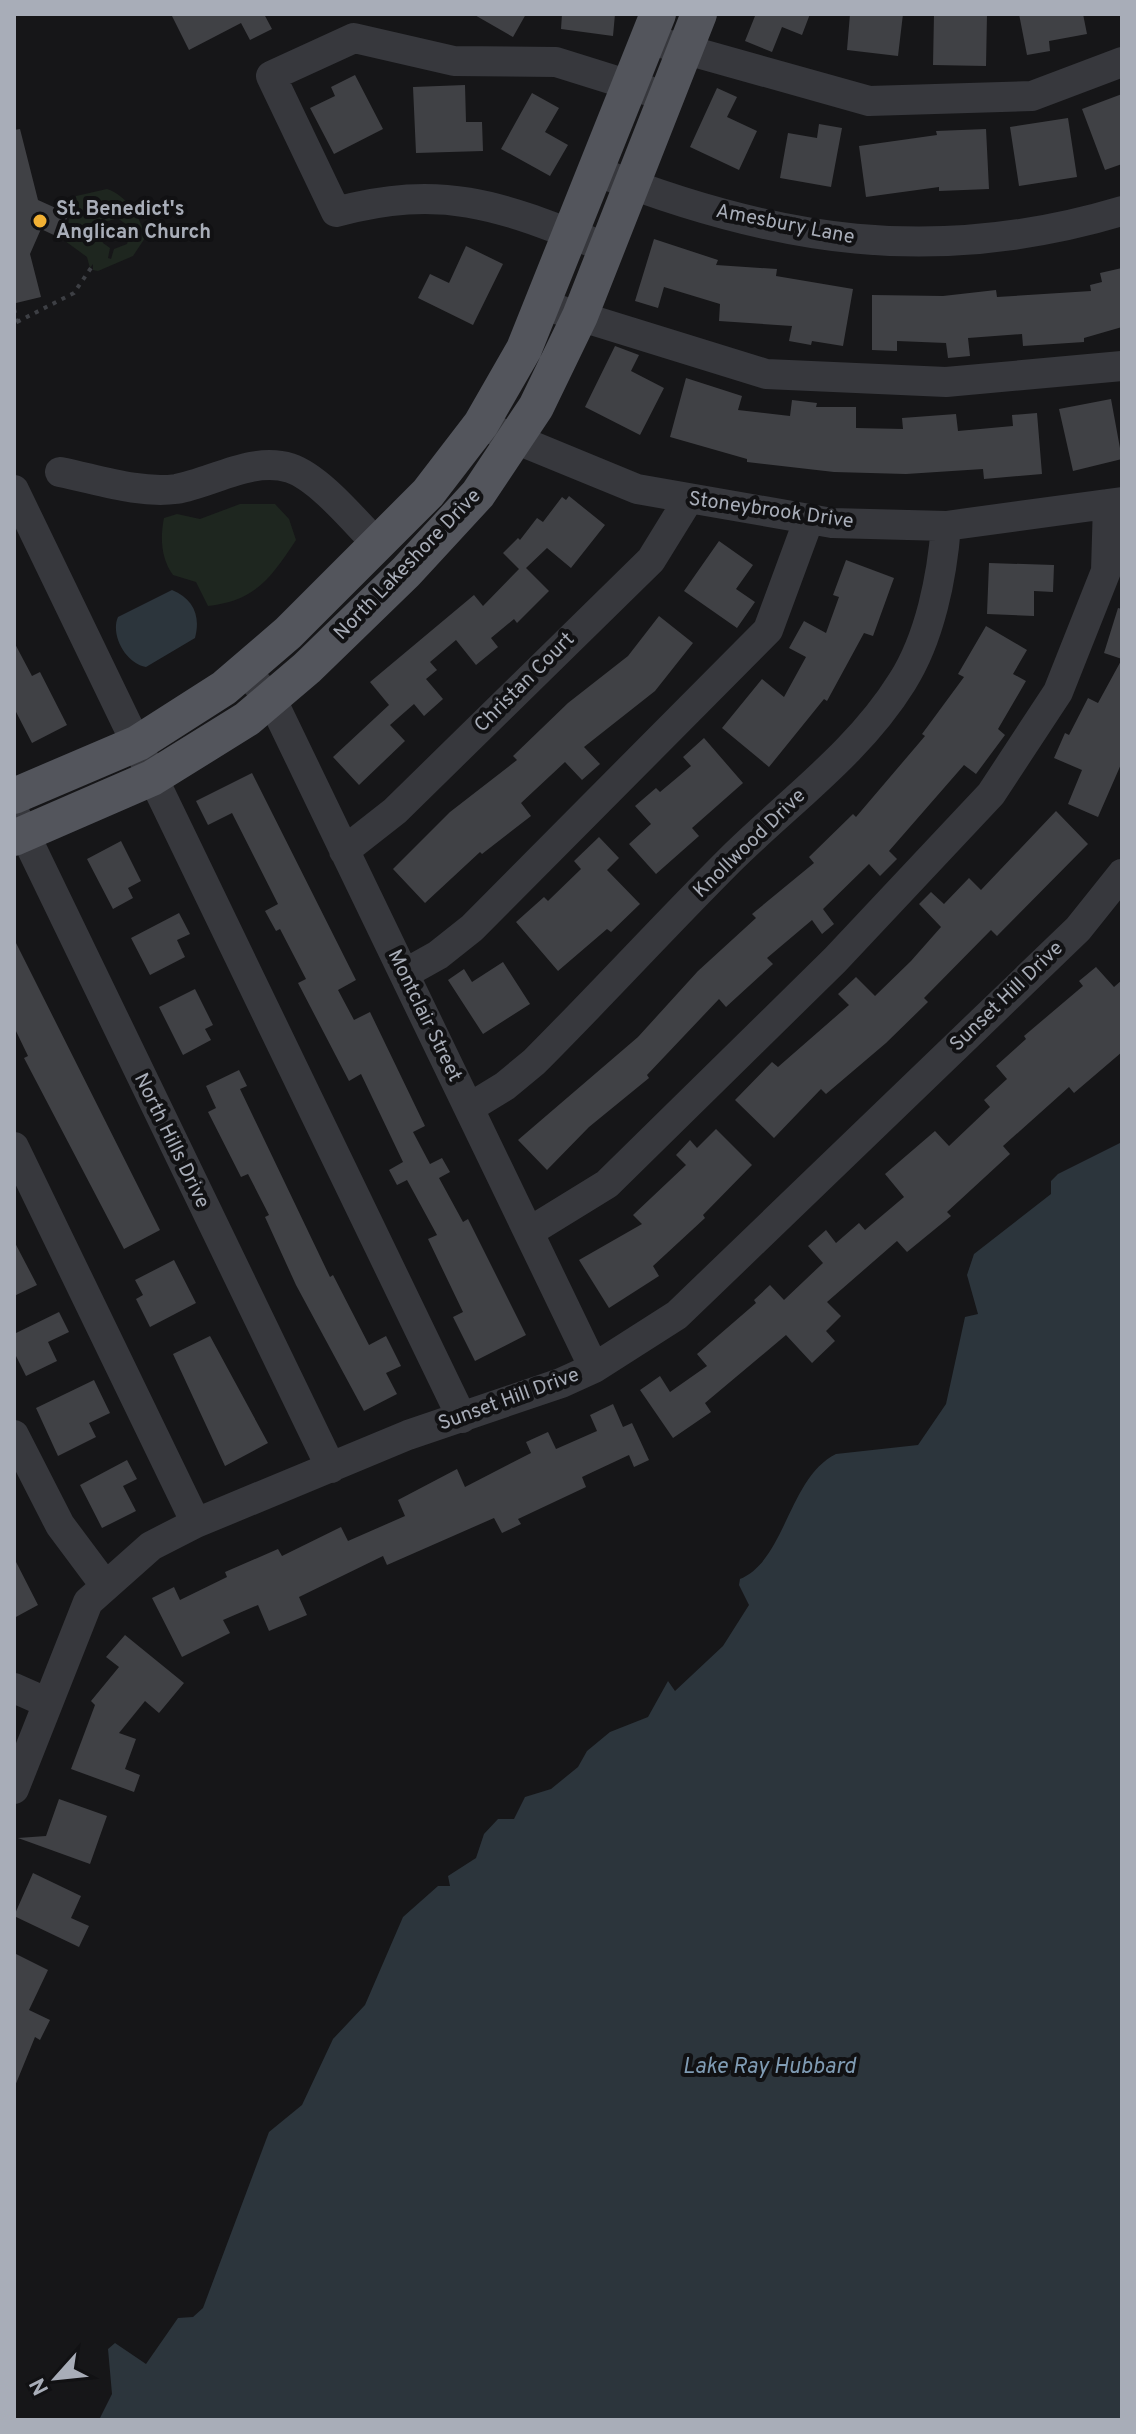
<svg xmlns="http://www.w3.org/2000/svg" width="1136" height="2434" viewBox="0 0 1136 2434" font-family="Overpass,sans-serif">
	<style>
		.green { fill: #1e261f }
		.water { fill: #2c353c }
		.building { fill: #404145 }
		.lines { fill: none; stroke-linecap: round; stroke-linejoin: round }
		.path { stroke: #3d3f44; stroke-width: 4; stroke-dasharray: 4 6; stroke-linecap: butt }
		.minor { stroke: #37383d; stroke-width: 30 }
		.major { stroke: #53555c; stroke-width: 36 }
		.poi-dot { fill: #f2b134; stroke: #111113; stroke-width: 3 }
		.labels { text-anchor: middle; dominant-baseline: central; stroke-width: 8; stroke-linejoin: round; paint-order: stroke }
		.poi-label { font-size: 20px; font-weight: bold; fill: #a8adb8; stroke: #111113; text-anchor: start }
		.street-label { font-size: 20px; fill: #a8adb8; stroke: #111113 }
		.water-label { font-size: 22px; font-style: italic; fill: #7f9bb3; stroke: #111113 }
	</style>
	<rect width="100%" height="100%" fill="#161618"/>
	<path class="green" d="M107 189C126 195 142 218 145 238L133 256 98 271 93 270V264L90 268 87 257 61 238 66 226 99 233 103 243 110 248 108 258 111 259 114 249 127 244 129 238 138 240V237L130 235 127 225 119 219 121 209 117 208 115 219 104 222 100 229 68 223 76 196Z
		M240 504H275L289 519 296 540C271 578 255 601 208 606L196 582 173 575C161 558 160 538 164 518L177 514 200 519Z"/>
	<path class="water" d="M172 590C193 599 201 615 195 638L146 667C126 664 110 635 118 617Z
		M1122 1142V2420H99L112 2394 108 2349 115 2343 146 2364 178 2318 193 2317 203 2308 269 2132 302 2105 333 2039 365 2005 403 1917 438 1886H450L448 1876 476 1858 484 1834 498 1819H514L525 1797 551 1789 578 1767 587 1751 610 1732 648 1717 668 1681 675 1691 723 1646 749 1605 739 1585 740 1579C785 1561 789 1477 836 1454L918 1445 946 1404 965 1317 978 1314 967 1275 974 1254 1051 1194V1181L1058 1174Z"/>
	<path class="building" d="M171 14H264L272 29 250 40 241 23 189 50Z
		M473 14H526L513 37Z
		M562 14H615L613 36 561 29Z
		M752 14H810L802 35 782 27 772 52 745 41 755 16Z
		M850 14H903L898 56 847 50Z
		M934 14H987L986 66 933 65Z
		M1019 14H1083L1087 34 1049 41 1050 51 1027 55Z
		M355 75 383 129 334 154 310 108 335 96 331 87Z
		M465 85 466 122H482L483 151 416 153 413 87Z
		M717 88 737 97 727 117 757 131 739 170 690 147Z
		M532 93 559 108 545 132 568 145 550 176 501 149Z
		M1122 94V164L1105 170 1082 109Z
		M1068 118 1077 177 1019 186 1010 127Z
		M819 124 842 128 831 187 780 178 788 133 817 138Z
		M20 129 38 200 69 214 58 237 41 229 30 254 41 297 16 303 14 130Z
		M986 129 989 189 939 191V187L866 197 859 146 937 135 936 131Z
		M654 239 718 260 716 265 777 269 776 276 853 289 843 346 812 341 811 345 789 341 792 326 719 321 720 304 664 287 658 308 635 301Z
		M466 246 503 264 473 325 418 298 430 274 449 283Z
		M1122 268V327L1084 338V342L1023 346 1022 334 968 338 970 356 948 358 946 343 897 341V351L872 350V295L943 296 996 290 997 297 1091 291 1090 285 1102 282 1100 273Z
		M615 346 639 355 631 371 664 388 640 435 585 407Z
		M686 378 742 396 738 410 790 416 792 400 817 403 816 407H856V428L903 429 902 418 956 414 958 431 1013 426 1012 415 1037 413 1042 474 984 479 983 469 906 474 834 472 747 462V459L670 437Z
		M1111 399 1122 459 1073 471 1059 409Z
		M569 496 605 525 571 568 547 548 526 568 549 591 517 623 514 619 491 638 498 647 476 665 456 640 430 662 437 670 426 679 443 699 424 716 414 704 390 725 405 741 359 785 333 757 389 705 370 682 474 595 483 606 519 569 503 553 518 538 520 540 537 518 543 522 562 497 566 500Z
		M719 541 753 565 736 589 755 602 737 628 684 591Z
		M846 560 894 578 873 636 864 633 827 701 824 699 769 767 722 728 762 679 784 697 806 657 789 648 804 621 826 633 839 597 833 595Z
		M989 563 1054 565 1053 592 1034 591V616L987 614Z
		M1118 608 1122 609V762L1098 817 1068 804 1082 770 1054 758 1065 733 1069 735 1088 698 1098 703 1122 659 1104 653Z
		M659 616 693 643 655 691 584 747 600 764 582 780 565 762 521 803 531 816 482 854 480 852 425 903 393 869 450 812 517 760 513 756 568 703 628 656Z
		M986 626 1027 650 1013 674 1026 681 998 729 1005 735 976 774 964 765 889 851 897 859 880 876 869 864 823 909 834 924 822 934 812 920 767 958 773 964 726 1007 719 999 647 1075 649 1078 589 1127 547 1170 518 1140 638 1037 698 971 756 918 752 914 814 863 809 857 853 814 856 817 925 736 922 734 964 677 958 674Z
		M14 642 32 676 40 672 67 725 32 743 14 708Z
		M704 738 743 783 692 828 699 836 656 874 629 844 651 824 635 806 656 788 660 792 691 766 683 757Z
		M252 773 356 980 338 990 354 1020 370 1012 425 1126 413 1132 430 1164 442 1158 450 1172 439 1178 463 1222 468 1219 526 1335 475 1361 453 1317 463 1312 428 1239 437 1235 407 1180 397 1185 389 1170 403 1162 361 1074 349 1081 298 983 306 979 280 929 276 931 265 911 278 904 232 813 208 825 196 801Z
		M1056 811 1088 844 997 936 991 930 924 998 928 1002 886 1043 826 1094 821 1089 774 1138 735 1100 772 1062 778 1067 849 1005 838 994 856 977 875 996 911 961 941 927 919 904 931 892 944 904 969 878 981 890Z
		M599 837 619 858 607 870 640 904 611 932 607 929 558 971 516 922 544 897 548 901 581 869 574 861Z
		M121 841 141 881 128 888 133 898 113 909 87 859Z
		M179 913 190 934 177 940 185 957 150 975 131 938Z
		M14 939 160 1230 124 1249 24 1058 28 1056 14 1027Z
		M503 962 530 1004 483 1034 448 980 464 969 472 982Z
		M1096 967 1114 987 1122 980V1052L1074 1093 1069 1087 1003 1146 1010 1154 947 1212 951 1216 907 1252 897 1241 827 1302 841 1316 826 1331 835 1341 812 1363 786 1335 705 1403 711 1412 673 1438 640 1390 660 1376 670 1392 707 1366 697 1354 756 1303 754 1300 770 1285 784 1300 823 1263 808 1246 826 1230 836 1243 859 1223 865 1230 904 1197 885 1174 935 1131 949 1146 990 1107 984 1100 1007 1079 996 1066 1026 1039 1024 1036 1083 986 1079 981Z
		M195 989 213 1025 205 1029 211 1040 183 1055 159 1007Z
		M239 1070 247 1086 240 1089 330 1277 333 1275 369 1345 386 1336 401 1366 386 1373 397 1394 364 1411 296 1285 265 1217 269 1215 248 1174 241 1177 208 1112 216 1108 206 1086Z
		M716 1129 752 1165 703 1215 705 1218 653 1266 659 1276 609 1308 579 1260 642 1224 633 1215 686 1165 676 1155 690 1140 697 1148Z
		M14 1241 37 1285 14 1296Z
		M174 1260 196 1303 150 1327 136 1299 143 1295 135 1280Z
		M59 1312 69 1332 48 1342 57 1361 26 1376 14 1352V1334Z
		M210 1336 268 1443 225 1466 173 1354Z
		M94 1380 110 1413 89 1423 96 1437 58 1456 36 1408Z
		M613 1404 623 1427 632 1423 649 1460 634 1467 629 1455 582 1477 586 1487 518 1519 521 1524 502 1533 494 1518 387 1565 383 1556 299 1597 307 1615 269 1631 258 1605 223 1620 230 1633 182 1657 152 1598 174 1587 180 1600 227 1577 225 1572 278 1549 282 1556 341 1527 348 1541 405 1516 398 1500 457 1469 465 1487 531 1453 526 1442 548 1432 556 1449 597 1431 590 1415Z
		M127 1460 137 1479 123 1486 136 1511 102 1528 80 1485Z
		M14 1558 38 1605 14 1618Z
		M125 1635 184 1683 159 1713 145 1701 119 1733 136 1739 125 1769 140 1775 134 1792 71 1769 95 1705 91 1701 119 1667 106 1657Z
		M59 1799 107 1816 90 1864 18 1838 46 1836Z
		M33 1873 81 1896 71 1918 89 1926 79 1947 14 1916Z
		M14 1953 48 1970 29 2010 50 2020 40 2040 35 2037 15 2086Z"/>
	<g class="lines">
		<path class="path" d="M14 309 17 322 14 323
			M17 322 74 293 93 265"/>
		<path class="minor" d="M662 43 869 101 1032 96 1122 62
			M596 171C775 242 935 267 1122 211
			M607 248C504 208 448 182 336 212L271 76 354 38 454 61 556 62 668 97
			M543 305 766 374 946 382 1122 366
			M496 431 637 489 832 523 946 526 1122 502
			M60 472C96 479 139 494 176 489 212 483 252 456 290 468 320 478 356 523 378 545
			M14 490 462 1418
			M255 682 272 700 594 1368
			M14 812 331 1468
			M344 851 395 811 651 560 688 500
			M404 974 438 955 472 928 768 630 809 519
			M469 1108 505 1086 534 1062C600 996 663 927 729 861 787 803 858 753 902 682 930 638 942 577 946 526
			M14 1147 196 1523
			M529 1232 607 1184 835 960 991 794 1058 692 1106 571 1108 504
			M14 1435 60 1525 104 1584
			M14 1688 48 1703
			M14 1789 88 1602 151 1546 196 1523 408 1435 561 1383 594 1368 677 1315 1078 929 1122 874"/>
		<path class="major" d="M14 796 138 743 224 688 288 633 428 493 481 424 524 349 658 14
			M14 838 152 778 247 719 307 668 406 572 478 494 536 407 580 316 699 14"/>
	</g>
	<circle class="poi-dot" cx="40" cy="221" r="8"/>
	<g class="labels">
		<g class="poi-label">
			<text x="56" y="210">St. Benedict's<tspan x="56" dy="23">Anglican Church</tspan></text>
		</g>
		<g class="street-label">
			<text transform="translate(785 225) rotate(11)">Amesbury Lane</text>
			<text transform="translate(771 511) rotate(8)">Stoneybrook Drive</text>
			<text transform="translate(408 565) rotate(-46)">North Lakeshore Drive</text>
			<text transform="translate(525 683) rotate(-45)">Christan Court</text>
			<text transform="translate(750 844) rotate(-44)">Knollwood Drive</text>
			<text transform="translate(1007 997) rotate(-44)">Sunset Hill Drive</text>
			<text transform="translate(424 1016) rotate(64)">Montclair Street</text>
			<text transform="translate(171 1141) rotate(64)">North Hills Drive</text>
			<text transform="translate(509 1400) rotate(-20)">Sunset Hill Drive</text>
		</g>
		<g class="water-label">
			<text x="769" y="2067">Lake Ray Hubbard</text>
		</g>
	</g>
	<rect width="1136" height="2434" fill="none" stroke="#a8adb8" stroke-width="32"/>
	<g transform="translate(56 2378) rotate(243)" stroke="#111113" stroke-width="6" paint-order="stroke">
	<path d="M0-6L14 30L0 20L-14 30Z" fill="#a8adb8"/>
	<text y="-12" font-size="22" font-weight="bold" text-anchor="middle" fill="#a8adb8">N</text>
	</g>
</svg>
